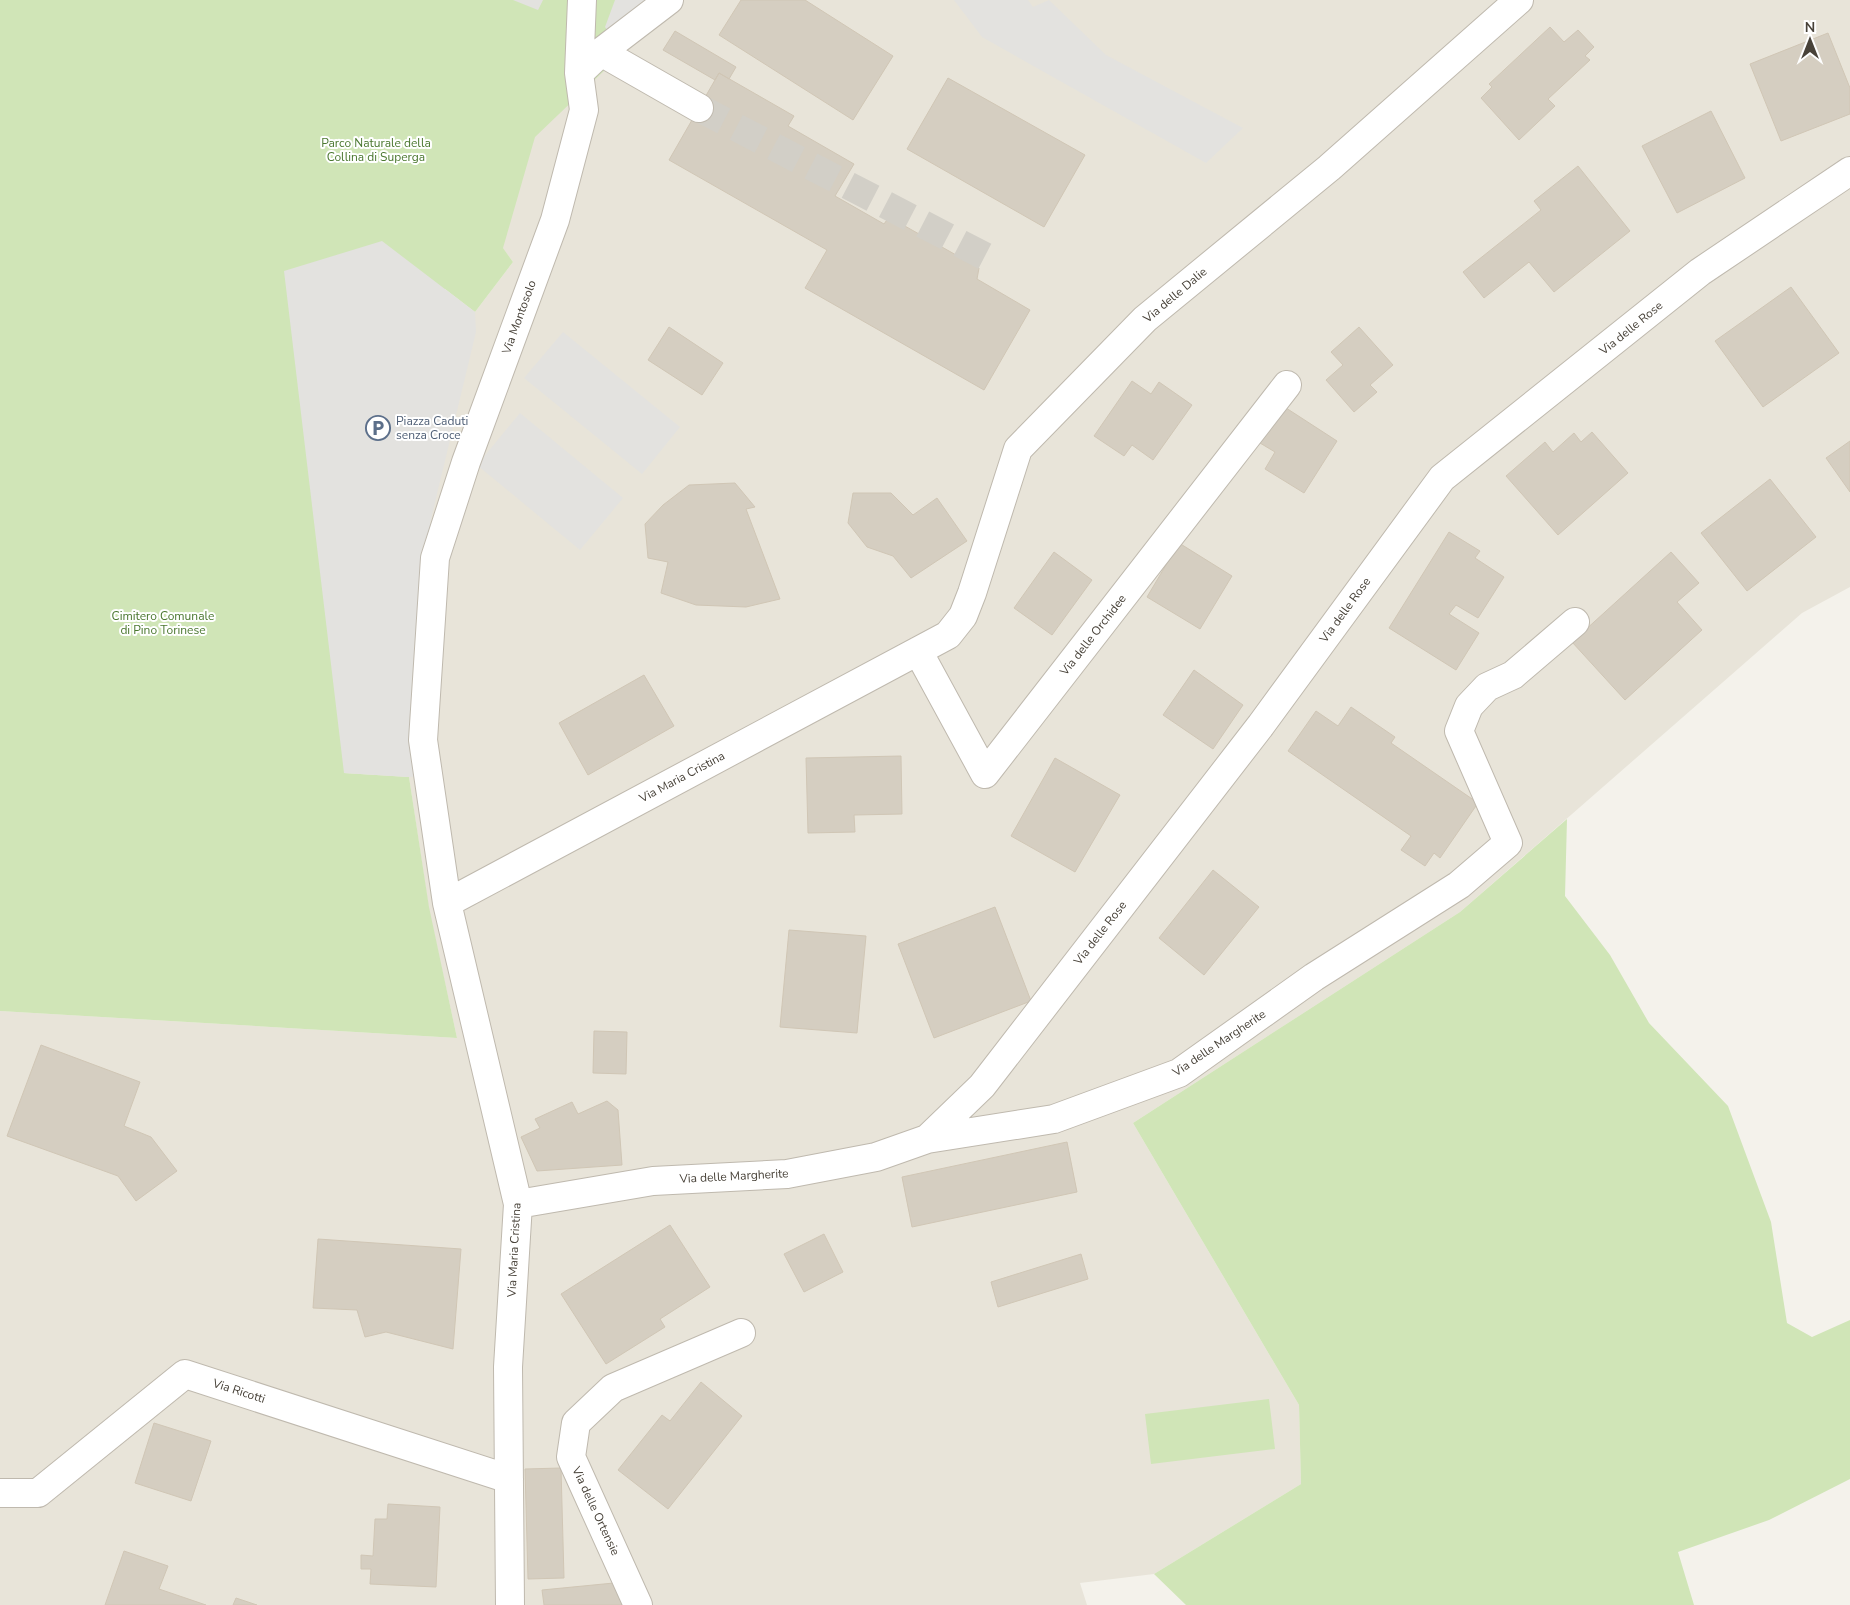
<svg xmlns="http://www.w3.org/2000/svg" width="1850" height="1605" viewBox="0 0 1850 1605" font-family="'Nunito Sans',sans-serif">
	<style>
		.residential { fill: #e8e4d9 }
		.green { fill: #d0e5b7 }
		.parking { fill: #e3e2df }
		.building { fill: #d5cec1; stroke: #d0c6b5 }
		.lines { fill: none; stroke-linecap: round; stroke-linejoin: round }
		.minor-tunnel { stroke: #d2cfc7; stroke-width: 28; stroke-dasharray: 28 14; stroke-linecap: butt }
		.minor-casing { stroke: #bfb9ae; stroke-width: 30 }
		.minor { stroke: #fff; stroke-width: 28 }
		.labels { text-anchor: middle; dominant-baseline: central; stroke-width: 4; stroke-linejoin: round; paint-order: stroke }
		.park-label { font-size: 12px; fill: #4a772f; stroke: #fff }
		.street-label { font-size: 12px; fill: #484239; stroke: #fff }
		.service-label { font-size: 12px; fill: #4e5e75; stroke: #fff; text-anchor: start }
	</style>
	<rect width="100%" height="100%" fill="#f4f2eb"/>
	<path class="residential" d="M504 0H1850V587L1802 613 1460 912 1133 1123 1299 1405 1301 1484 1154 1574 1080 1583 1087 1605H0V1011L457 1038 429 910 409 777 344 773 382 241 475 312 513 262 416 129Z"/>
	<path class="green" d="M0 0H678L535 137 503 248 513 262 475 312 445 289 344 773 409 777 429 907 457 1038 0 1011Z
		M1567 819 1565 896 1610 955 1649 1023 1728 1106 1771 1222 1787 1323 1812 1337 1850 1320V1479L1769 1520 1678 1552 1694 1605H1186L1154 1574 1301 1484 1299 1405 1133 1123 1460 912Z
		M1269 1399 1275 1449 1151 1464 1145 1414Z"/>
	<path class="parking" d="M513 0H543L538 10Z
		M615 0H655L611 35 605 27Z
		M954 0H1028L1033 7 1049 0 1106 55 1243 128 1206 163 982 37Z
		M382 241 475 312 476 332 430 523 445 548 435 775 409 777 344 773 284 271Z
		M563 332 680 427 642 474 524 378Z
		M520 413 623 498 580 550 477 465Z"/>
	<path class="building" d="M741 0H805L893 56 853 120 719 35Z
		M1550 27 1564 42 1578 30 1594 47 1585 56 1590 60 1548 99 1555 106 1519 140 1481 98 1492 87 1489 84Z
		M675 31 736 67 729 79 719 73 715 80 663 50Z
		M1828 33 1850 88V114L1781 141 1750 64Z
		M719 73 794 116 788 126 854 164 835 196 884 224 889 217 979 268 977 279 1030 310 984 390 805 288 827 250 669 160Z
		M948 78 1085 155 1044 227 907 149Z
		M1711 111 1745 178 1677 213 1642 146Z
		M1578 166 1630 231 1554 292 1529 262 1484 298 1463 272 1541 210 1534 201Z
		M1791 287 1839 353 1763 407 1715 341Z
		M669 327 723 363 702 395 648 360Z
		M1359 327 1393 365 1370 385 1377 392 1354 412 1326 380 1343 365 1331 352Z
		M1132 381 1151 394 1159 382 1192 405 1153 460 1132 445 1124 456 1094 436Z
		M1283 406 1337 441 1304 493 1265 469 1275 452 1260 443Z
		M1592 432 1628 473 1558 535 1506 476 1545 442 1553 452 1574 433 1581 442Z
		M1850 441V492L1826 458Z
		M1770 479 1816 537 1747 591 1701 533Z
		M735 483 755 507 746 509 780 599 746 607 696 605 661 593 668 562 648 558 645 524 663 505 689 485Z
		M853 493H891L913 515 937 498 967 541 911 578 893 556 867 547 848 523Z
		M1449 532 1480 551 1475 558 1504 577 1478 618 1456 605 1449 614 1479 633 1456 670 1389 628Z
		M1179 543 1232 576 1200 629 1147 597Z
		M1054 552 1092 580 1052 635 1014 608Z
		M1671 552 1699 583 1677 602 1702 630 1625 700 1572 642Z
		M1194 670 1243 705 1213 749 1163 715Z
		M644 675 674 726 588 775 559 723Z
		M1351 707 1395 737 1391 743 1478 803 1440 858 1434 853 1425 866 1401 850 1411 836 1288 751 1316 711 1338 726Z
		M901 756 902 814 854 815 855 832 808 833 806 758Z
		M1055 758 1120 795 1075 872 1011 836Z
		M1213 870 1259 907 1204 975 1159 938Z
		M995 907 1031 1001 934 1038 898 944Z
		M789 930 866 936 857 1033 780 1027Z
		M594 1031 627 1032 626 1074 593 1073Z
		M41 1045 140 1082 124 1126 151 1137 177 1171 136 1201 118 1176 7 1136Z
		M607 1101 618 1110 622 1165 537 1171 521 1137 540 1128 535 1119 572 1102 578 1114Z
		M1067 1142 1077 1192 912 1227 902 1177Z
		M670 1225 710 1287 660 1319 665 1327 606 1364 561 1294Z
		M824 1234 843 1272 804 1292 784 1254Z
		M318 1239 461 1249 453 1349 386 1332 365 1337 357 1310 313 1308Z
		M1081 1254 1088 1279 998 1307 991 1282Z
		M701 1382 742 1416 668 1509 618 1470 662 1415 670 1421Z
		M154 1423 211 1441 191 1501 135 1483Z
		M561 1468 564 1578 528 1579 525 1469Z
		M388 1504 440 1507 436 1587 370 1584 371 1569H361V1555L373 1556 375 1519H387Z
		M124 1551 168 1566 159 1589 206 1605H105Z
		M624 1582 627 1605H544L542 1590Z
		M236 1598 257 1605H233Z"/>
	<g class="lines">
		<path class="minor-tunnel" d="M699 108 996 262"/>
		<defs>
			<path id="minor" d="M601 52 699 108
				M579 73 601 52 669 0
				M918 651 985 774 1287 385
				M447 903 948 635 963 616 972 593 1018 449 1145 319 1329 168 1519 0
				M927 1139 982 1086 1261 725 1442 478 1700 272 1850 171
				M518 1204 653 1181 787 1174 876 1157 927 1139 1054 1119 1179 1073 1314 977 1459 885 1508 843 1459 731 1469 706 1487 687 1513 675 1575 622
				M0 1493H38L185 1374 509 1479
				M510 1605 508 1367 518 1204 447 903 423 740 435 558 466 462 555 220 584 110 579 73 582 0
				M638 1605 571 1457 576 1423 613 1388 741 1333"/>
		</defs>
		<use href="#minor" class="minor-casing"/>
		<use href="#minor" class="minor"/>
	</g>
	<defs>
		<symbol id="parking-ring" viewBox="-11 -11 22 22"><circle r="9.5" fill="#fff" stroke="#5c6f8a" stroke-width="1.5"/><path d="M-3.5-5.5H1a3.5 3.5 0 0 1 0 7H-1V5.5H-3.5ZM-1-3.4V-.6H.8a1.4 1.4 0 0 0 0-2.8Z" fill="#5c6f8a"/></symbol>
	</defs>
	<g fill-rule="evenodd">
		<use href="#parking-ring" x="364" y="414" width="28" height="28"/>
	</g>
	<g class="labels">
		<g class="park-label">
			<text x="376" y="143">Parco Naturale della<tspan x="376" dy="14">Collina di Superga</tspan></text>
			<text x="163" y="616">Cimitero Comunale<tspan x="163" dy="14">di Pino Torinese</tspan></text>
		</g>
		<g class="street-label">
			<text transform="translate(1175 295) rotate(-40)">Via delle Dalie</text>
			<text transform="translate(519 317) rotate(-70)">Via Montosolo</text>
			<text transform="translate(1631 328) rotate(-39)">Via delle Rose</text>
			<text transform="translate(1345 610) rotate(-54)">Via delle Rose</text>
			<text transform="translate(1093 635) rotate(-52)">Via delle Orchidee</text>
			<text transform="translate(682 777) rotate(-28)">Via Maria Cristina</text>
			<text transform="translate(1100 933) rotate(-52)">Via delle Rose</text>
			<text transform="translate(1219 1043) rotate(-34)">Via delle Margherite</text>
			<text transform="translate(734 1176) rotate(-3)">Via delle Margherite</text>
			<text transform="translate(514 1250) rotate(-87)">Via Maria Cristina</text>
			<text transform="translate(239 1391) rotate(18)">Via Ricotti</text>
			<text transform="translate(596 1511) rotate(65)">Via delle Ortensie</text>
		</g>
		<g class="service-label">
			<text x="396" y="421">Piazza Caduti<tspan x="396" dy="14">senza Croce</tspan></text>
		</g>
	</g>
	<g transform="translate(1810 40)" stroke="#ffffff" stroke-width="4" paint-order="stroke">
	<path d="M0-4L9 19L0 12L-9 19Z" fill="#484239"/>
	<text y="-8" font-size="14" font-weight="bold" text-anchor="middle" fill="#484239">N</text>
	</g>
</svg>
